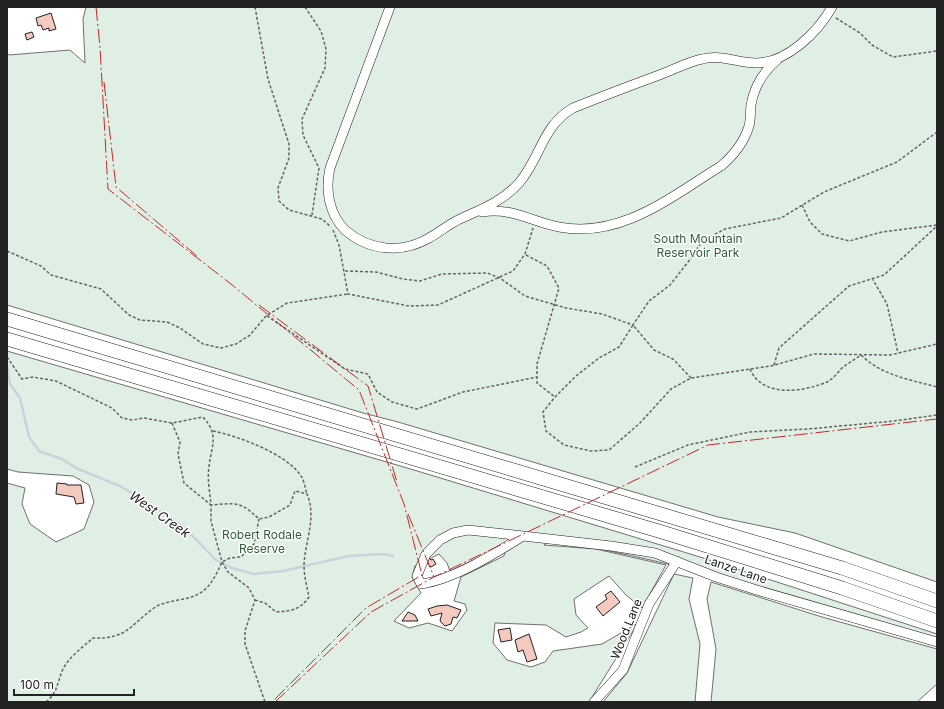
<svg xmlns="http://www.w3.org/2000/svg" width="944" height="709" viewBox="0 0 944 709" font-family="Inter,sans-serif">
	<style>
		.green { fill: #e0efe3; stroke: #6f6f6f; fill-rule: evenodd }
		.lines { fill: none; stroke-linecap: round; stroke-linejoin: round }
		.stream { stroke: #c7d3dd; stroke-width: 2.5 }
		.building { fill: #f3c9c0; stroke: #222 }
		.minor-casing { stroke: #222; stroke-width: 10 }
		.highway-casing { stroke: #222; stroke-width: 14 }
		.path { stroke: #646464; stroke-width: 1.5; stroke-dasharray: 3 2; stroke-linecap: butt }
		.minor { stroke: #fff; stroke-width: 9 }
		.highway { stroke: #fff; stroke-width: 13 }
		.power { stroke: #c62828; stroke-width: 1; stroke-dasharray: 14 3 2 3; stroke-linecap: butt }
		.labels { text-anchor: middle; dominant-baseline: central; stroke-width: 3; stroke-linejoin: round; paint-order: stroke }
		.park-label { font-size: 12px; fill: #2f5e38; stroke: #fff }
		.street-label { font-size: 12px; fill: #222; stroke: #fff }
		.water-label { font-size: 13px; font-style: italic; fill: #222; stroke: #fff }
	</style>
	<rect width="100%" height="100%" fill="#fff"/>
	<path class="green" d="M86 7H937V582L795 533 718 517 398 422 363 413 7 305V53L9 55 70 50 85 63 83 19Z
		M7 351 414 470 700 557 937 634V639C880 621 823 606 765 590 694 570 623 551 550 541L544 545 596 549 666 565 642 608 626 595 609 576 574 599 576 615 588 628 581 632 566 637 546 625 495 623 493 643 507 660 531 667 545 662 553 651 602 644 638 623 589 702H7V483L25 488 22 504 30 524 56 542 84 529 94 502 89 485 73 476 18 472 7 469ZM506 543 504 556 461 577 454 601 465 604 467 610 452 631 428 623 409 628 394 621 421 593 412 577 415 566 439 554 447 563 450 571 505 545Z
		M674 574 693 578 689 599 700 644 695 702H603L627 673Z
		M711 582 822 617 937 649V684L917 702H711L716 649 707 599Z"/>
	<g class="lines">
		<path class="stream" d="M7 365 10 384 20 398 29 437 39 451 62 459 76 468 122 487 184 527 216 560 232 568 254 574 283 571 349 556 382 554 393 556"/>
	</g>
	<path class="building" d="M51 13 56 29 49 31V28L43 30 41 25 38 26 36 18Z
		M32 32 34 37 27 40 25 34Z
		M57 483 67 484V485H81L84 503 76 504 74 497 56 494Z
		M429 558 431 560 433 559 436 564 431 567 425 561Z
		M611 591 620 602 603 616 596 607 607 599 605 595Z
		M447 605 461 610 457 618 453 617 451 624 445 626 440 621 442 613 431 616 428 609 437 606Z
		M408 612 415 615 418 621H402Z
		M510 628 512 640 501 642 498 630Z
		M529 634 537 659 527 662 523 650 518 652 515 640Z"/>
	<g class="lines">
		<defs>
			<path id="minor" d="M390 7 330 168C325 190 329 214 345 230 369 251 402 254 429 238 440 232 449 224 460 219 482 209 503 201 519 183 541 157 542 126 573 108 603 96 632 85 662 74 675 69 688 62 702 59 723 54 736 63 756 63 787 63 818 32 832 7
				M482 212C511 207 533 222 559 227 621 239 672 196 721 166 734 155 744 143 749 126 751 119 750 112 751 105 754 87 763 72 777 60
				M523 536C496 553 453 580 421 584L417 576 426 554 440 540 453 533 468 530 523 536 611 546 655 553 716 577 760 591 937 642
				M594 702 623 670 649 604 677 561"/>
			<path id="highway" d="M7 319 842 568 937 601
				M7 339 662 532 842 588 937 621"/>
		</defs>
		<use href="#minor" class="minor-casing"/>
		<use href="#highway" class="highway-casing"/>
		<path class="path" d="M255 7 268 79 289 144V158L278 188 279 201 289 210 322 219 331 227
			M305 7 321 31 326 49 325 68 302 119 303 135 319 168 312 215
			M836 18 860 33 872 45 893 57 937 51
			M802 205 810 222 822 234 849 241 882 232 937 225
			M333 230 339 245 348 294 409 306 438 305 513 271 525 254 533 228
			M7 251 41 266 51 275 101 289 129 315 140 320 167 322 180 328 203 344 221 348 236 344 250 335 266 316 287 303 348 294
			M526 255 547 266 559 288 537 364V383L555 397
			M345 271 376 272 403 279 420 281 442 274 487 273 500 278 525 296 566 308 602 314 633 325 649 301 670 285 692 257 702 241 725 229 781 218 824 192 897 162 937 132
			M872 278 887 304 898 353
			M267 316 345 369 368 374 377 392 392 402 417 409 463 392 537 377
			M861 355C883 376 908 379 937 387
			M7 357 22 379 33 377 56 381 112 408 122 418 132 420 144 418 172 423 203 417C220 436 211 446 209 467 207 479 210 493 211 505
			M774 365 779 348 849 286 884 275 937 226
			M750 369C762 398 803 392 827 382 833 379 838 372 843 367 849 363 855 359 861 355
			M691 378 673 359 654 350 633 325 619 347 599 358 576 376 555 397 543 412 546 431 564 445 591 451 609 450 640 423 671 389 691 378 771 366 814 354 890 355 937 344
			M172 423 180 442 178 454 184 483 211 505
			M213 431C238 436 287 454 301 476 304 480 305 488 307 494
			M635 467 688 445 750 432 808 429 894 421 937 415
			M255 600 265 603 276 612C291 611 300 610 309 597 307 587 304 576 304 565 305 541 317 518 307 494L295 491 290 505 269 517 259 519C240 501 237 503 211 505V521L222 562 228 572 249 588 255 600 245 631V644L265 702
			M46 702C58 692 57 683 63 669 69 657 83 647 93 638 128 639 130 625 154 608 160 603 171 602 178 600 205 596 211 586 222 562L230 558 241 557 254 544 259 519"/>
		<use href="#minor" class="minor"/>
		<use href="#highway" class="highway"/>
		<path class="power" d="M96 7 100 47 108 189 231 284 359 390 404 504 422 575 366 608 272 702
			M104 82 116 187 198 257
			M259 305 368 386 397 482
			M408 514 434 577
			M275 702 371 612 434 577 708 445 937 419"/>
	</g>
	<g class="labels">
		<g class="park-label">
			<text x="698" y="238">South Mountain<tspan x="698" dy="14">Reservoir Park</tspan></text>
			<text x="262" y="534">Robert Rodale<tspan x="262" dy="14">Reserve</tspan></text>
		</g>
		<g class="street-label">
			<text transform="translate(736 569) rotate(19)">Lanze Lane</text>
			<text transform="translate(626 629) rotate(-68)">Wood Lane</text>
		</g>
		<g class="water-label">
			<text transform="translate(160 514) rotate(35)">West Creek</text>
		</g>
	</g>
	<rect width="944" height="709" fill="none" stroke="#222222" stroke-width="16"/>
	<path d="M14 689v6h120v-6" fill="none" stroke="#222222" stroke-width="2"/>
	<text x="20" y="689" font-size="12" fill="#222222" stroke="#ffffff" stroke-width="3" paint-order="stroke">100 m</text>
</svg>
